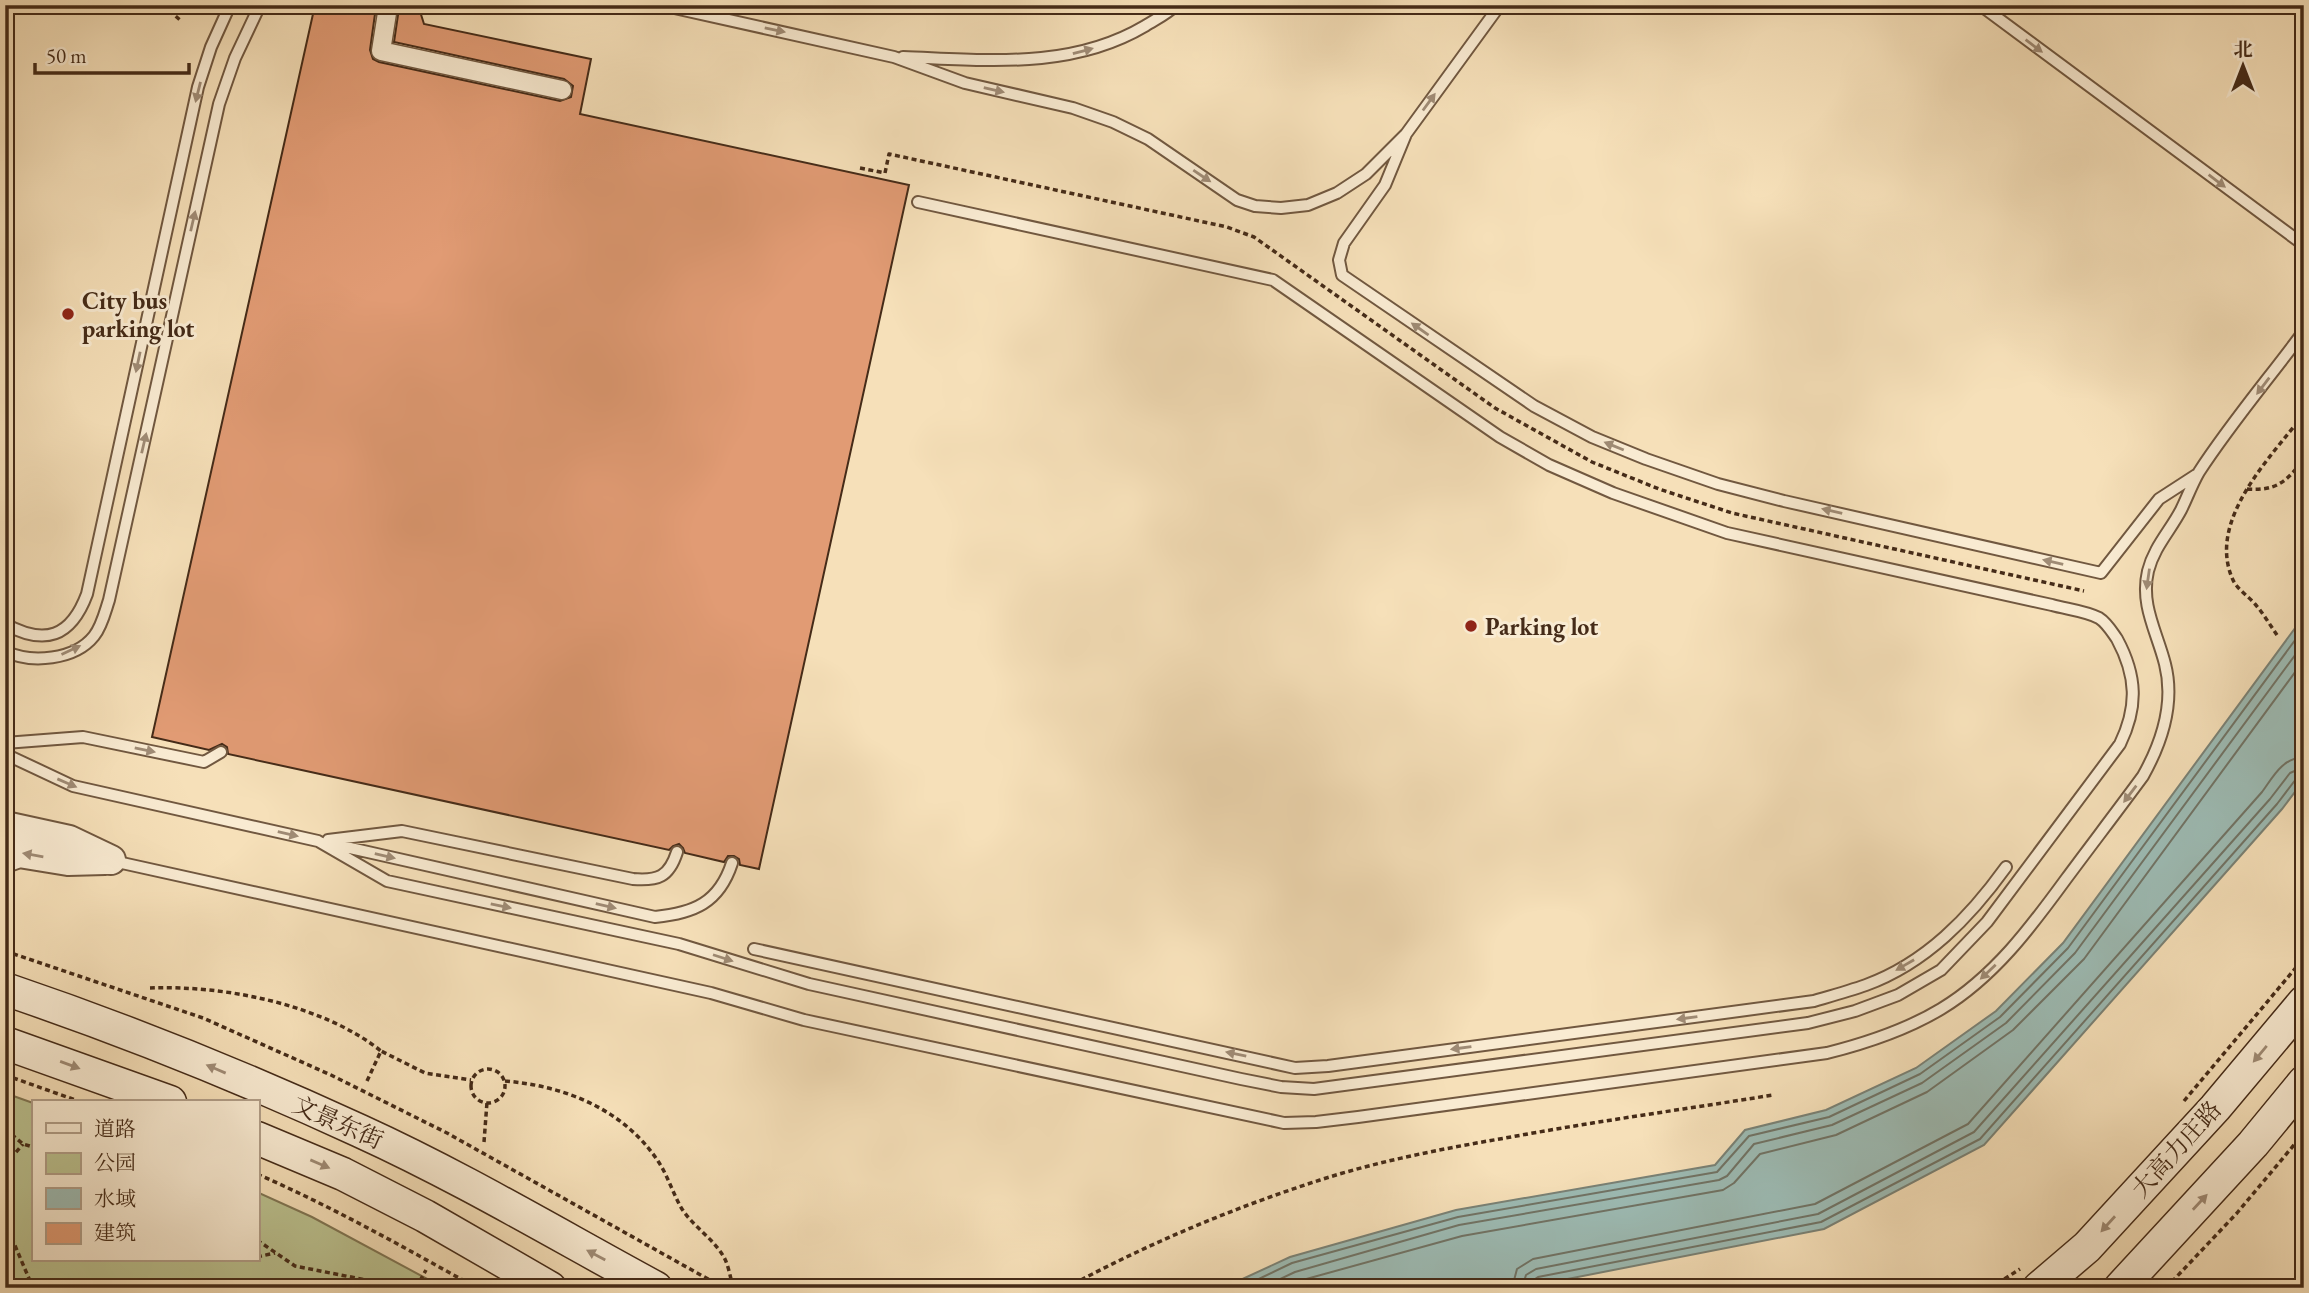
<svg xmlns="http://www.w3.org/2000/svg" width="2309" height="1293" viewBox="0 0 2309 1293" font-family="'EB Garamond','Noto Serif SC',serif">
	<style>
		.green { fill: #bbc290; stroke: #807654; stroke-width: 2 }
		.water { fill: #9dbcb5; stroke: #7a8276; stroke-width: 2 }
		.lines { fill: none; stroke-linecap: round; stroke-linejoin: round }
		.shore { stroke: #717466; stroke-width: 2 }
		.building { fill: #e19b74; stroke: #452b18; stroke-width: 2 }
		.service-casing { stroke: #715840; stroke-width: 14 }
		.pedestrian-casing { stroke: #715840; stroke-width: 21 }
		.tertiary-casing { stroke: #715840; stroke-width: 32 }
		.secondary-casing { stroke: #452b18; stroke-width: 35 }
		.path { stroke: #452b18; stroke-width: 3.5; stroke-dasharray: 5 3.5; stroke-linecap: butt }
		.service { stroke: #f9ebd2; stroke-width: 10 }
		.pedestrian { stroke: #f9ebd2; stroke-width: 18 }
		.tertiary { stroke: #f9ebd2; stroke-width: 28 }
		.secondary { stroke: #f9ebd2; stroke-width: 32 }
		.oneway { fill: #9f8b75 }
		.poi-dot { fill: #8f2418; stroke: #f9ebd2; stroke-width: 2.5 }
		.labels { text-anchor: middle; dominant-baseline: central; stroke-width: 6; stroke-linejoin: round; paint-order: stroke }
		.poi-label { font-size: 24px; font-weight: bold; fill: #452b18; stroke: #f9ebd2; text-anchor: start }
		.street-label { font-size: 24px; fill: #452b18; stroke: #f9ebd2 }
	</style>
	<rect width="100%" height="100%" fill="#f6e0b9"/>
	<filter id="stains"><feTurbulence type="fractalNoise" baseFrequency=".00286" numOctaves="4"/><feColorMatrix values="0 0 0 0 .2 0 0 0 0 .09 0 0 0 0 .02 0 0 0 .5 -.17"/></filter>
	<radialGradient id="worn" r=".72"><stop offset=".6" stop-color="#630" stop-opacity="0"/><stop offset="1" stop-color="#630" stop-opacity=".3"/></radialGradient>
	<path class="green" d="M5 1093 33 1103V1260H257V1192L312 1217 444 1288H5Z"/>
	<path class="water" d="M2304 616V780L2282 809 1984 1145 1824 1229 1521 1288H1223L1290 1257 1456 1210 1715 1165 1745 1130 1826 1110 1916 1068 1996 1011 2063 943Z"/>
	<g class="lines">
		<path class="shore" d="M1240 1288 1292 1263 1458 1217 1717 1172 1749 1136 1829 1117 1920 1074 2000 1017 2068 948 2304 628
			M1261 1288 1295 1272 1459 1225 1719 1180 1727 1176 1754 1144 1832 1125 1922 1083 2006 1023 2075 953 2304 643
			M1286 1288 1299 1281 1462 1236 1723 1190 1734 1183 1760 1154 1836 1135 1927 1092 2013 1030 2084 959 2304 660
			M1512 1288 1517 1269 1533 1259 1815 1204 1968 1124 2262 792C2273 777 2282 758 2304 757
			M1522 1288 1526 1275 1536 1269 1818 1214 1974 1132 2270 799 2290 773 2304 767
			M1531 1288 1532 1281 1538 1277 1821 1222 1980 1139 2277 804 2296 779 2304 776"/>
	</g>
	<path class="building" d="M315 5H374L375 14 370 50 373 59 379 62 560 101 571 97 573 86 564 79 394 42 398 15 397 5H418L424 24 591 59 580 114 909 185 759 869 740 865 739 859 734 856H728L724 862 685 853 683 848 679 844 673 846 669 850 228 754 227 747 222 744 209 750 152 737Z"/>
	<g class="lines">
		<defs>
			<path id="service" d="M661 5 894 57 965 83 1073 108 1113 122 1148 139 1237 200 1255 206 1281 208 1308 205 1337 193 1366 174 1406 134 1500 5
				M1980 5 2304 245
				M903 57C986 60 1071 70 1145 26 1156 19 1167 14 1176 5
				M1406 134 1385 185 1344 243 1339 260 1342 275 1534 406 1592 437 1646 459 1718 484 1784 501 2101 573 2159 499 2196 475
				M5 624C45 646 71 637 87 594L198 87 211 47 230 5
				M5 651C31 664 75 660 94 636 102 626 105 612 109 600L219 104 235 58 260 5
				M5 743 83 737 204 762 221 752
				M5 754 73 786 318 841 387 881 679 944 809 984 1241 1079 1281 1087 1314 1089 1808 1023 1855 1011 1898 995 1941 970 1987 922 2120 744C2138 707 2137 676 2117 639 2112 632 2107 623 2099 618 2086 611 2066 609 2052 605L1727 533 1613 493 1549 465 1500 437 1273 280 918 202
				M328 840 402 831 633 879C658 881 669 877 677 852
				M328 843 655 917C694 913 719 903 732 863
				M113 861 711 993 804 1020 1284 1123 1316 1122 1358 1117 1827 1053C1867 1043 1906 1030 1941 1009 1994 977 2031 927 2066 879 2092 844 2118 810 2143 776 2162 742 2175 703 2165 664 2157 632 2140 605 2148 571 2154 547 2170 531 2181 510 2187 498 2192 484 2199 472 2230 424 2270 377 2304 331
				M754 949 1295 1068 1328 1066 1814 1001C1831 996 1849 991 1866 985 1926 963 1970 917 2006 867"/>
			<path id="pedestrian" d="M385 5 387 13 381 51 562 90"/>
			<path id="tertiary" d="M5 826 69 840 111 860
				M5 858 19 853 68 861 105 860"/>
			<path id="secondary" d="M5 989C126 1030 245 1078 360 1131 461 1177 558 1235 656 1288
				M5 1043 170 1102
				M257 1138 343 1174 425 1216 550 1288
				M2039 1288 2087 1247 2215 1108 2304 1002
				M2120 1288 2253 1144 2304 1082"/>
		</defs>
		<use href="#service" class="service-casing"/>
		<use href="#pedestrian" class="pedestrian-casing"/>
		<use href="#tertiary" class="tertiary-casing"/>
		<use href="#secondary" class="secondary-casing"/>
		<path class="path" d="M163 5 180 20
			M860 168 885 173 889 154 1227 227 1254 237 1495 408 1592 462 1659 489 1732 513 2084 591
			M2247 489C2277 491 2286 482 2304 459
			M2277 635C2270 625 2263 613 2255 604 2248 596 2237 589 2233 580 2206 521 2270 458 2304 414
			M5 951 203 1018 331 1075 447 1133 724 1288
			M150 988C223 985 322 1004 381 1051
			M471 1086a17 17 0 1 1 34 0a17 17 0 1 1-34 0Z
			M5 1075 81 1102
			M367 1081 381 1051 425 1073 471 1080
			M505 1081C565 1086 623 1109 658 1161 668 1176 673 1194 682 1209 693 1226 711 1237 722 1254 727 1261 729 1271 731 1279
			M2184 1101 2304 958
			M5 1129 23 1144 33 1147
			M484 1142 487 1102
			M5 1165 23 1144
			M257 1174C333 1207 405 1248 477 1288
			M5 1222 33 1288
			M257 1240 295 1266 371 1281 387 1288
			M257 1257 275 1253
			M416 1288 426 1270
			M1066 1288C1147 1244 1233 1208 1320 1180 1382 1160 1447 1148 1511 1137 1598 1121 1686 1109 1773 1095
			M1990 1288 2020 1269
			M2166 1288 2237 1213 2304 1133"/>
		<use href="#service" class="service"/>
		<use href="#pedestrian" class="pedestrian"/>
		<use href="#tertiary" class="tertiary"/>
		<use href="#secondary" class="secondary"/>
	</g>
	<defs><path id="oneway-solid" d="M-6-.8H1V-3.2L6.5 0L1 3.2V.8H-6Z" transform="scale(1.75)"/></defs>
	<g class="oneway">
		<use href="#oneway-solid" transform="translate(775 30) rotate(12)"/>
		<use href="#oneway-solid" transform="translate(2034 46) rotate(37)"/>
		<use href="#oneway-solid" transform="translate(1083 51) rotate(-15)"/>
		<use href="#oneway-solid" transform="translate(994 90) rotate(13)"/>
		<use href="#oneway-solid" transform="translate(198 92) rotate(104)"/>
		<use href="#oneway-solid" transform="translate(1429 102) rotate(-54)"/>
		<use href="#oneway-solid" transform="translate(1202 176) rotate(34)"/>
		<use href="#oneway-solid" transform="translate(2217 181) rotate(37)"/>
		<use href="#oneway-solid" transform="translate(193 221) rotate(-77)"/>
		<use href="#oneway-solid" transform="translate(1420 329) rotate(-145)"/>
		<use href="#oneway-solid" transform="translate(138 362) rotate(102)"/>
		<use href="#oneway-solid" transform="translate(2263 386) rotate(127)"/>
		<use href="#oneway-solid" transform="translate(144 443) rotate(-77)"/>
		<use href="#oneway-solid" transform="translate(1614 446) rotate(-158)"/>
		<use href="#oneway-solid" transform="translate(1832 511) rotate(-167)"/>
		<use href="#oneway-solid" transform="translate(2053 562) rotate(-167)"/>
		<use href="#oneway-solid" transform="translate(2148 579) rotate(98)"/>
		<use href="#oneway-solid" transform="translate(71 650) rotate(-25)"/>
		<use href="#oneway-solid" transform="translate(145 750) rotate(12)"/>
		<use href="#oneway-solid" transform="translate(67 783) rotate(23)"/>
		<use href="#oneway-solid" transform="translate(2130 794) rotate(127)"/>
		<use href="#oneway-solid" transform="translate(288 834) rotate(13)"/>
		<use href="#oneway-solid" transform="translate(33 855) rotate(-170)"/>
		<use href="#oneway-solid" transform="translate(385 856) rotate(13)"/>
		<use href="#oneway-solid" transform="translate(501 906) rotate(12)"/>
		<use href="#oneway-solid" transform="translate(606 906) rotate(13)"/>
		<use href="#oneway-solid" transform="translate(723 958) rotate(18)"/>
		<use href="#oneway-solid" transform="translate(1905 965) rotate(150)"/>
		<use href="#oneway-solid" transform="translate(1988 972) rotate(137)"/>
		<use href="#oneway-solid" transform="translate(1687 1018) rotate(172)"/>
		<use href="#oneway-solid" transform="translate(1461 1048) rotate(172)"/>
		<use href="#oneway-solid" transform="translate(1236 1054) rotate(-168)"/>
		<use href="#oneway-solid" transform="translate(2260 1054) rotate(130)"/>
		<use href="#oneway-solid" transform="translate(70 1065) rotate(20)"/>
		<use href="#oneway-solid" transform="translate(216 1069) rotate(-157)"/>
		<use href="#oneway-solid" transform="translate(320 1164) rotate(23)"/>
		<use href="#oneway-solid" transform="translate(2200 1202) rotate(-47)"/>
		<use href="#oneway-solid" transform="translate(2108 1224) rotate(132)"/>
		<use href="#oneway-solid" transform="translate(596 1255) rotate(-152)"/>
	</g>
	<g class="poi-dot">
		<circle cx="68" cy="314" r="7"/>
		<circle cx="1471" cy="626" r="7"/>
	</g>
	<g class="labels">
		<g class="poi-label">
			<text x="82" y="300">City bus<tspan x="82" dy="28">parking lot</tspan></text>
			<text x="1485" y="626">Parking lot</text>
		</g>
		<g class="street-label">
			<text transform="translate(338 1122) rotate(24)">文景东街</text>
			<text transform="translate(2176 1149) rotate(-48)">大高力庄路</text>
		</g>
	</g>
	<rect width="2309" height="1293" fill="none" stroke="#f6e0b9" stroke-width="28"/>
	<rect x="7" y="7" width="2295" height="1279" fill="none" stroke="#452b18" stroke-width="3.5"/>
	<rect x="14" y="14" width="2281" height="1265" fill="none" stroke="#452b18" stroke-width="2"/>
	<rect x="32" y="1100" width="228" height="161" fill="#f9ebd2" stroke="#b19e88" stroke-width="2"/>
	<rect x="46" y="1123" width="35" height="10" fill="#f9ebd2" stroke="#b19e88" stroke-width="2"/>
	<text x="94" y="1136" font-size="21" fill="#452b18">道路</text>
	<rect x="46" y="1153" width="35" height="21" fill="#bbc290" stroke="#b19e88" stroke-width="2"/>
	<text x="94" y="1170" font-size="21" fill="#452b18">公园</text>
	<rect x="46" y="1188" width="35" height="21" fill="#9dbcb5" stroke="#b19e88" stroke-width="2"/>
	<text x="94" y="1206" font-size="21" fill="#452b18">水域</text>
	<rect x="46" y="1223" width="35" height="21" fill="#e19b74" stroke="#b19e88" stroke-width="2"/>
	<text x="94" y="1240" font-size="21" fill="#452b18">建筑</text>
	<g transform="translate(2243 66)" stroke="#f9ebd2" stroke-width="5" paint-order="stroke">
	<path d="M0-5L12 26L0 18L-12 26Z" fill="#452b18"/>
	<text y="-10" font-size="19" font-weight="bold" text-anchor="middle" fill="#452b18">北</text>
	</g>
	<path d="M35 63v10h154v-10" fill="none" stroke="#452b18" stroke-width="3.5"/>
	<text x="46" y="63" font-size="21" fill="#452b18" stroke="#f9ebd2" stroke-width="5" paint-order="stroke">50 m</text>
	<rect width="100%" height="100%" filter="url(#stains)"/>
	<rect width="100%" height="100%" fill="url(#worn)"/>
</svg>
